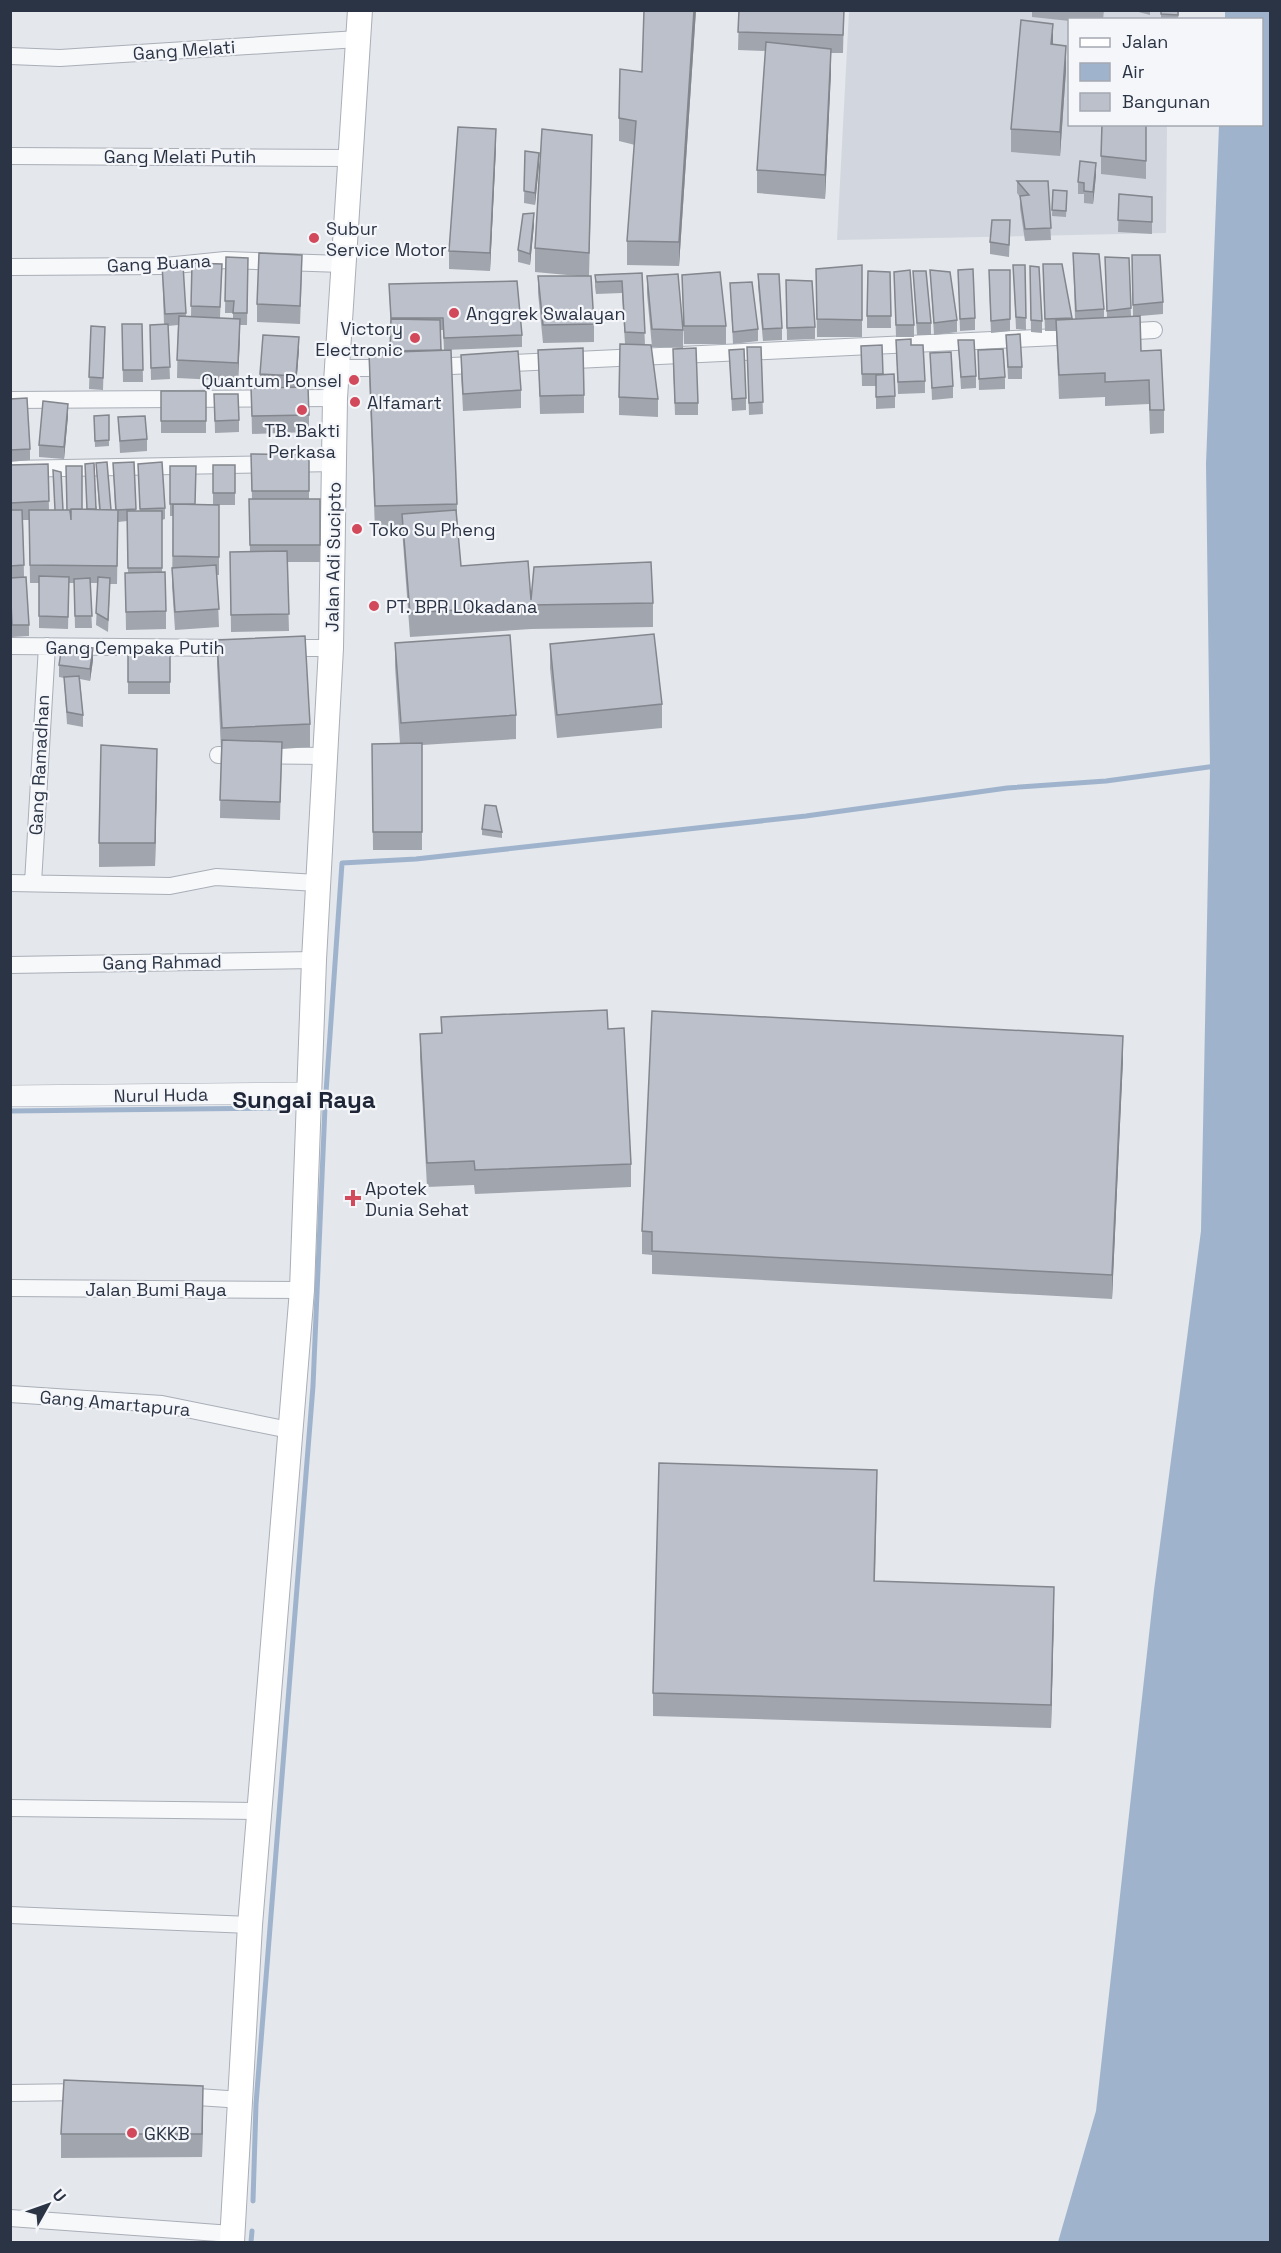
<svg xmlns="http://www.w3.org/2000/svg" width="1281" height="2253" viewBox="0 0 1281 2253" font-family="'Space Grotesk',sans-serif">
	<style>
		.built { fill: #d2d6de }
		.water { fill: #9fb4cc }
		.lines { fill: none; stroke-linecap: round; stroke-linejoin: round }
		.stream { stroke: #9fb4cc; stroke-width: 5 }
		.minor-casing { stroke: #a9aeb7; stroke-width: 18 }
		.tertiary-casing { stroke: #a9aeb7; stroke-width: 22 }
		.secondary-casing { stroke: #a9aeb7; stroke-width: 26 }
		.minor { stroke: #f7f8fa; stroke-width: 16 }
		.tertiary { stroke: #f7f8fa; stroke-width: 21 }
		.secondary { stroke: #fff; stroke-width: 24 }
		.wall { fill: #a1a5ae }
		.shaded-wall { fill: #83868d }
		.building { fill: #bbc0ca; stroke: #83868d; stroke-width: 1.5 }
		.poi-dot { fill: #d1495b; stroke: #f4f6f9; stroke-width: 2 }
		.labels { text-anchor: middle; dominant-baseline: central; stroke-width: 4.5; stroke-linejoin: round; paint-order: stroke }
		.street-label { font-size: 18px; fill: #2b3445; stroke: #f4f6f9 }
		.poi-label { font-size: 18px; fill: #2b3445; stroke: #f4f6f9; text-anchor: start }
		.district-label { font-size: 24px; font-weight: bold; fill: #1d2536; stroke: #f4f6f9 }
	</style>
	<rect width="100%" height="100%" fill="#e4e7ec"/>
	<path class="built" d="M849 11H1168L1167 19 1070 20V124L1167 125 1166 233 837 240Z"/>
	<path class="water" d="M1225 11H1270V2242H1058L1096 2111 1154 1590 1201 1231 1210 768 1206 464 1219 125 1262 124V20L1225 19Z"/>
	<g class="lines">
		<path class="stream" d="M10 1111 282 1108
			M253 2201 256 2104 313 1386 325 1107 342 863 416 859 806 816 1007 788 1106 781 1216 766
			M251 2242 252 2231"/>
		<defs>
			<path id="minor" d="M10 56 60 58 358 39
				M10 156 349 158
				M10 267 165 266 225 260 342 264
				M1119 332 1154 330
				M430 367 1078 336
				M337 368H392
				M10 400 335 398
				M10 469 335 463
				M10 646 237 648
				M284 648H331
				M218 755 325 756
				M10 883 170 886 216 877 317 883
				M33 883 47 646
				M10 965 314 960
				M10 1288 302 1290
				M10 1394 162 1404 289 1430
				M10 1808 259 1811
				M10 1915 250 1925
				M10 2093 85 2092
				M183 2096 242 2100
				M10 2218 232 2234"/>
			<path id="tertiary" d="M10 1096 311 1093"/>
			<path id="secondary" d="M232 2242 250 1925 302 1290 314 960 331 648 335 398 360 10"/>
		</defs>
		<use href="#minor" class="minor-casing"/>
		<use href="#tertiary" class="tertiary-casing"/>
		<use href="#secondary" class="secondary-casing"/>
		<use href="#minor" class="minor"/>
		<use href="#tertiary" class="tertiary"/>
		<use href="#secondary" class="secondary"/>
	</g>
	<path class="wall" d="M696 10 679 266 627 265V241L635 145 619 141V118L642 72Z
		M739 10H844L843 53H831V72L825 199 757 193V170L766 51 738 50Z
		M1032 10H1104L1103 20H1070V21L1032 17Z
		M1131 10H1150V15Z
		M1161 10H1179L1178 20H1161Z
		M1053 45 1066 70 1060 156 1011 152V129Z
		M1146 124V179L1101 174V156Z
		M496 147 490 271 449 269V251Z
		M525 151 539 165 535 205 524 203Z
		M592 158 589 276 594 324V342L543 343 538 293V276H578L535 272V248Z
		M1096 175 1093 204 1084 203V194H1078V182Z
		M1017 181H1048L1051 240 1025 241 1020 208V197L1017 193Z
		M1053 190 1067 191 1066 217 1052 216Z
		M1119 194 1152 197V234L1118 232Z
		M534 225 530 265 518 262V250Z
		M1010 232 1009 257 990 254V242Z
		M1073 253 1104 309V317H1107L1105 257 1129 258 1131 316H1133L1132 255 1163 302V314L1140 316 1141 351 1164 410V433L1150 434 1149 404 1105 406V397L1059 399 1056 331H1045L1043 276 1062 264 1072 319H1075Z
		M226 257 248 258 247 325H240L238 381 177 378 178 325 168 326 170 379 151 380 150 337 164 324 162 265H183L186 316H191L192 263 222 264 220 318 233 319V313H225Z
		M862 265V337H817L816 269Z
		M1013 265H1025L1026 330 1016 329Z
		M1030 266 1042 321V333L1031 332Z
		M930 270 957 320V332L934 335Z
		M958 270 975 318V330L960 331Z
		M1010 270V331L991 333 989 282Z
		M913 271 931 323V335H917Z
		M302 272 300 324 257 322V304Z
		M890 272 891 328H867V316Z
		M894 272 914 325V337H896Z
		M642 273 645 345 658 399V417L619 415V397L625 344 622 293 596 294 595 287V275Z
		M758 274 782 328V340L763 341 758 286Z
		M682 275 726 326V344H684Z
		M647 276 683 330V348L652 347 647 294Z
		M786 280 815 327V339L787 340Z
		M730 283 758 329V341L733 344Z
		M389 284 522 335V347L444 350 443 330H440L441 351 457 504V518L461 566 531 600 653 603V627L531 629 410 637 402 529 375 530 369 376V353L390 352 391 329Z
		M122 324H142L143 382H123Z
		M91 326 105 327 103 390 89 389Z
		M1006 335 1022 367V379H1008Z
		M896 340 911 345 925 381V393L898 394Z
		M958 340 976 376V388L961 389Z
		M882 345 883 375 895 396V408L876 409V386H862L861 346Z
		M747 347H761L763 414 749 415Z
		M299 349 296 387 309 415V432L252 434 251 388 284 387 260 386V374Z
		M538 350 584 395V413L540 414Z
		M729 350 746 398V410L732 411Z
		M978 350 1005 377V389L979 390Z
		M930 353 953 386V398L932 400Z
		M461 355 521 390V408L463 411 461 373Z
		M673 361 698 403V415H675Z
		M161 391H206V433H161Z
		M214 394 239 420V432L215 433Z
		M10 399 30 449V460L10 462Z
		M109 415V446L95 447 94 416Z
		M68 416 64 459 39 457V445Z
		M118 417 147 439V451L120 453Z
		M251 454 309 455V499H320V562H287L289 631 231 632 230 552H250L249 499H252Z
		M134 462 136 511H140L138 464 165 508V519L162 520V572L166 611V629L126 630 125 573H128L127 521 118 522 117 584H110L108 632 96 625 98 583H90L92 628H75L74 583H69L68 629 39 628V583H30L29 520H23L24 577 29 625V636L12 637 10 607V465L48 464 49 510H63L87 509 85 464 97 509 99 510 96 463 111 510H115L113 463Z
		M213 465H235V505H219V575H217L219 627 175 630 172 586 173 516H170V466L195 505H213Z
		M217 640 310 724V747L282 749 280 820 220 818 221 750 217 664Z
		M395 643 516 715V739L422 745V850H373L372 744H400L395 666Z
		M550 644 662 704V728L557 738 550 668Z
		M128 650H170V694H128Z
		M93 660 90 681 80 679 83 715V727L67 724 64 678 59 677V665Z
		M157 772 155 866 99 867V843Z
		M482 829 502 832V838L482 835Z
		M441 1017 608 1029 631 1164V1187L475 1194 474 1185 427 1187 420 1057V1034L441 1033Z
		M1123 1059 1112 1299 652 1274V1255L642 1254V1231Z
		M877 1493 875 1581 1054 1610 1051 1728 653 1716V1693Z
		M203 2109 202 2157 61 2158V2134Z"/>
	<path class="shaded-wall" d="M694 10H696L679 266V242Z
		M1053 24V48L1051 44Z
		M1066 46V70L1060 156V132Z
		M831 49V72L825 199V175Z
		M496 129V147L490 271V253Z
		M539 153V165L535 205V193Z
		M1096 163V175L1093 204V192Z
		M534 213V225L530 265V254Z
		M240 319V337L238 381V363Z
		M299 337V349L296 388V376Z
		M68 404V416L64 459V447Z
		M93 648V660L90 681V669Z
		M157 749V772L155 866V843Z
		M1123 1036V1059L1112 1299V1275Z
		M1054 1587V1610L1051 1728V1705Z
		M203 2086V2109L202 2157V2134Z"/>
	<path class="building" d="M644 10H694L679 242 627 241 636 121 619 118 620 69 642 72Z
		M739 10H844L843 35 738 32Z
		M1161 10H1178V15L1161 14Z
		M1021 20 1053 24 1051 44 1066 46 1060 132 1011 129Z
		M766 42 831 49 825 175 757 170Z
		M1102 124H1146V161L1101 156Z
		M458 127 496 129 490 253 449 251Z
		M542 129 592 135 589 253 535 248Z
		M525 151 539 153 535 193 524 191Z
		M1080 161 1096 163 1093 192 1084 191V183L1078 182Z
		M1017 181H1048L1051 228 1025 229 1020 196 1029 195Z
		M1053 190 1067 191 1066 211 1052 210Z
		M1119 194 1152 197V222L1118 220Z
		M534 213 530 254 518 250 523 214Z
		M992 220H1010L1009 245 990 242Z
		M259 253 302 255 300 306 257 304Z
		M1073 253 1099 254 1104 309 1076 311Z
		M1132 255H1160L1163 302 1133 305Z
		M226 257 248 258 247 313H233L234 301H225Z
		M1105 257 1129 258 1131 308 1107 311Z
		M192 263 222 264 220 307 191 306Z
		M1043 264H1062L1072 318 1045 319Z
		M162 265H183L186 313 165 314Z
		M862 265V320L817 319 816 269Z
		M1013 265H1025L1026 318 1016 317Z
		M1030 266 1039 267 1042 321 1031 320Z
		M973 269 975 318 960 319 958 270Z
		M910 270 914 325H896L894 272Z
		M930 270 950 272 957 320 934 323Z
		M989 270H1010V319L991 321Z
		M868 271 890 272 891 316H867Z
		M913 271H926L931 323H917Z
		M720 272 726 326H684L682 275Z
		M642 273 645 333 625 332 622 281 596 282 595 275Z
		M678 274 683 330 652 329 647 276Z
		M758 274H779L782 328 763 329Z
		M538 276H591L594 324 543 325Z
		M786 280 812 281 815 327 787 328Z
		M517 281 522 335 444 338 443 318H391L389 284Z
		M752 282 758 329 733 332 730 283Z
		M179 316 240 319 238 363 177 360Z
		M1140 316 1141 351 1161 350 1164 410H1150L1149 380 1105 382V373L1059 375 1056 320Z
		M391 319 440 320 441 350 390 351Z
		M122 324H142L143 370H123Z
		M168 324 170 367 151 368 150 325Z
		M91 326 105 327 103 378 89 377Z
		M1020 334 1022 367H1008L1006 335Z
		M263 335 299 337 296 376 260 374Z
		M911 339V345H923L925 381 898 382 896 340Z
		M958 340H974L976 376 961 377Z
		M620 344 651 345 658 399 619 397Z
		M882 345 883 374H862L861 346Z
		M747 347H761L763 402 749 403Z
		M583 348 584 395 540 396 538 350Z
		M696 348 698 403H675L673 349Z
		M744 349 746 398 732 399 729 350Z
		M1003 349 1005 377 979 379 978 350Z
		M451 350 457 504 375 506 369 353Z
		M518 351 521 390 463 394 461 355Z
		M951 352 953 386 932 388 930 353Z
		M894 374 895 396 876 397V375Z
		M308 387 309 415 252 416 251 388Z
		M161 391H206V421H161Z
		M214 394H238L239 420 215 421Z
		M27 398 30 449 10 450V399Z
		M43 401 68 404 64 447 39 445Z
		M109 415V440L95 441 94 416Z
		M145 416 147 439 120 441 118 417Z
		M251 454 309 455V491H252Z
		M107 462 111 510H101L100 509 96 463Z
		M134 462 136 509 116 510 113 463Z
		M162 462 165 508 140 509 138 464Z
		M94 463 96 509H87L85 464Z
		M48 464 49 501 10 503V465Z
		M213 465H235V493H213Z
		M66 466H82V509H71V512H70V510H67Z
		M170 466H196L195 504H170Z
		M53 470 61 472 63 510H55Z
		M249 499H320V545H250Z
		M173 504 219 505V557L173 556Z
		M71 509 118 510 117 566 30 565 29 510H70L71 520Z
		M10 510H22L24 565 10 566Z
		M456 510 461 566 528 561 531 600 534 567 651 562 653 603 531 605 410 613 402 514Z
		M127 511H162V568H128Z
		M287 551 289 614 231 615 230 552Z
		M216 565 219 609 175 612 172 568Z
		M165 572 166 611 126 612 125 573Z
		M39 576 69 577 68 617 39 616Z
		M26 577 29 625H12L10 578Z
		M98 577 110 578 108 620 96 613Z
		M90 578 92 616H75L74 579Z
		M654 634 662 704 557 715 550 644Z
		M510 635 516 715 401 723 395 643Z
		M305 636 310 724 222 728 217 640Z
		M62 645 93 648 90 669 59 665Z
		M128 650H170V682H128Z
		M79 676 83 715 67 712 64 677Z
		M222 740 282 742 280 802 220 800Z
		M422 743V832H373L372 744Z
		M101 745 157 749 155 843H99Z
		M485 805 496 806 502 832 482 829Z
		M607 1010 608 1029 624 1028 631 1164 475 1170 474 1161 427 1163 420 1034 442 1033 441 1017Z
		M652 1011 1123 1036 1112 1275 652 1251V1232L642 1231Z
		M659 1463 877 1470 874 1581 1054 1587 1051 1705 653 1693Z
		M64 2080 203 2086 202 2134H61Z"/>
	<g class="poi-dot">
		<circle cx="314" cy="238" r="6"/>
		<circle cx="454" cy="313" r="6"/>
		<circle cx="415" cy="338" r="6"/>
		<circle cx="354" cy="380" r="6"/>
		<circle cx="355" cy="402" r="6"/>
		<circle cx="302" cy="410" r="6"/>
		<circle cx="357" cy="529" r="6"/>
		<circle cx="374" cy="606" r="6"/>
		<path d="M350 1189h6v6h6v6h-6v6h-6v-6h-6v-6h6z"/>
		<circle cx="132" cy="2133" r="6"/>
	</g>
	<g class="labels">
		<g class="street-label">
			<text transform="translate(184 50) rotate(-4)">Gang Melati</text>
			<text x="180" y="156">Gang Melati Putih</text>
			<text transform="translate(159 263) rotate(-3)">Gang Buana</text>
			<text transform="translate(333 557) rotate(-89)">Jalan Adi Sucipto</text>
			<text x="135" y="647">Gang Cempaka Putih</text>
			<text transform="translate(39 765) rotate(-87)">Gang Ramadhan</text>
			<text transform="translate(162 962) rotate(-1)">Gang Rahmad</text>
			<text transform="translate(161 1095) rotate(-1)">Nurul Huda</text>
			<text x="156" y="1289">Jalan Bumi Raya</text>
			<text transform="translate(115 1403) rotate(5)">Gang Amartapura</text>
		</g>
		<g class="poi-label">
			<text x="326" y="228">Subur<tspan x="326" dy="21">Service Motor</tspan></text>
			<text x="466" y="313">Anggrek Swalayan</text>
			<text x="403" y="328" text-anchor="end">Victory<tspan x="403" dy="21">Electronic</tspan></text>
			<text x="342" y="380" text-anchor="end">Quantum Ponsel</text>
			<text x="367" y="402">Alfamart</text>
			<text x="302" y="430" text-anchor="middle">TB. Bakti<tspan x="302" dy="21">Perkasa</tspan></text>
			<text x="369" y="529">Toko Su Pheng</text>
			<text x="386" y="606">PT. BPR LOkadana</text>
			<text x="365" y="1188">Apotek<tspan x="365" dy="21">Dunia Sehat</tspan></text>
			<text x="144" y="2133">GKKB</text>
		</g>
		<g class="district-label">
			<text x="304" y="1099">Sungai Raya</text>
		</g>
	</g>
	<rect width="1281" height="2253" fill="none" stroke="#2b3445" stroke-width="24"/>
	<rect x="1068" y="18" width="195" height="108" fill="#f4f6f9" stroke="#a4a8b1" stroke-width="1.5"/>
	<rect x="1080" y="38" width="30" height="9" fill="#ffffff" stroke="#a4a8b1" stroke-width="1.5"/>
	<text x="1122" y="48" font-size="18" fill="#2b3445">Jalan</text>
	<rect x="1080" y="63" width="30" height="18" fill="#9fb4cc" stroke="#a4a8b1" stroke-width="1.5"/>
	<text x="1122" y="78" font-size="18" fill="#2b3445">Air</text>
	<rect x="1080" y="93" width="30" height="18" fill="#bbc0ca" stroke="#a4a8b1" stroke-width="1.5"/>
	<text x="1122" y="108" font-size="18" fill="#2b3445">Bangunan</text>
	<g transform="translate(48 2205) rotate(50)" stroke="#f4f6f9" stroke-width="4.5" paint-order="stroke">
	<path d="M0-4.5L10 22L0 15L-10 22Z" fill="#2b3445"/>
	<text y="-9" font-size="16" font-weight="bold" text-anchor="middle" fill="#2b3445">U</text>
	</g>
</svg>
